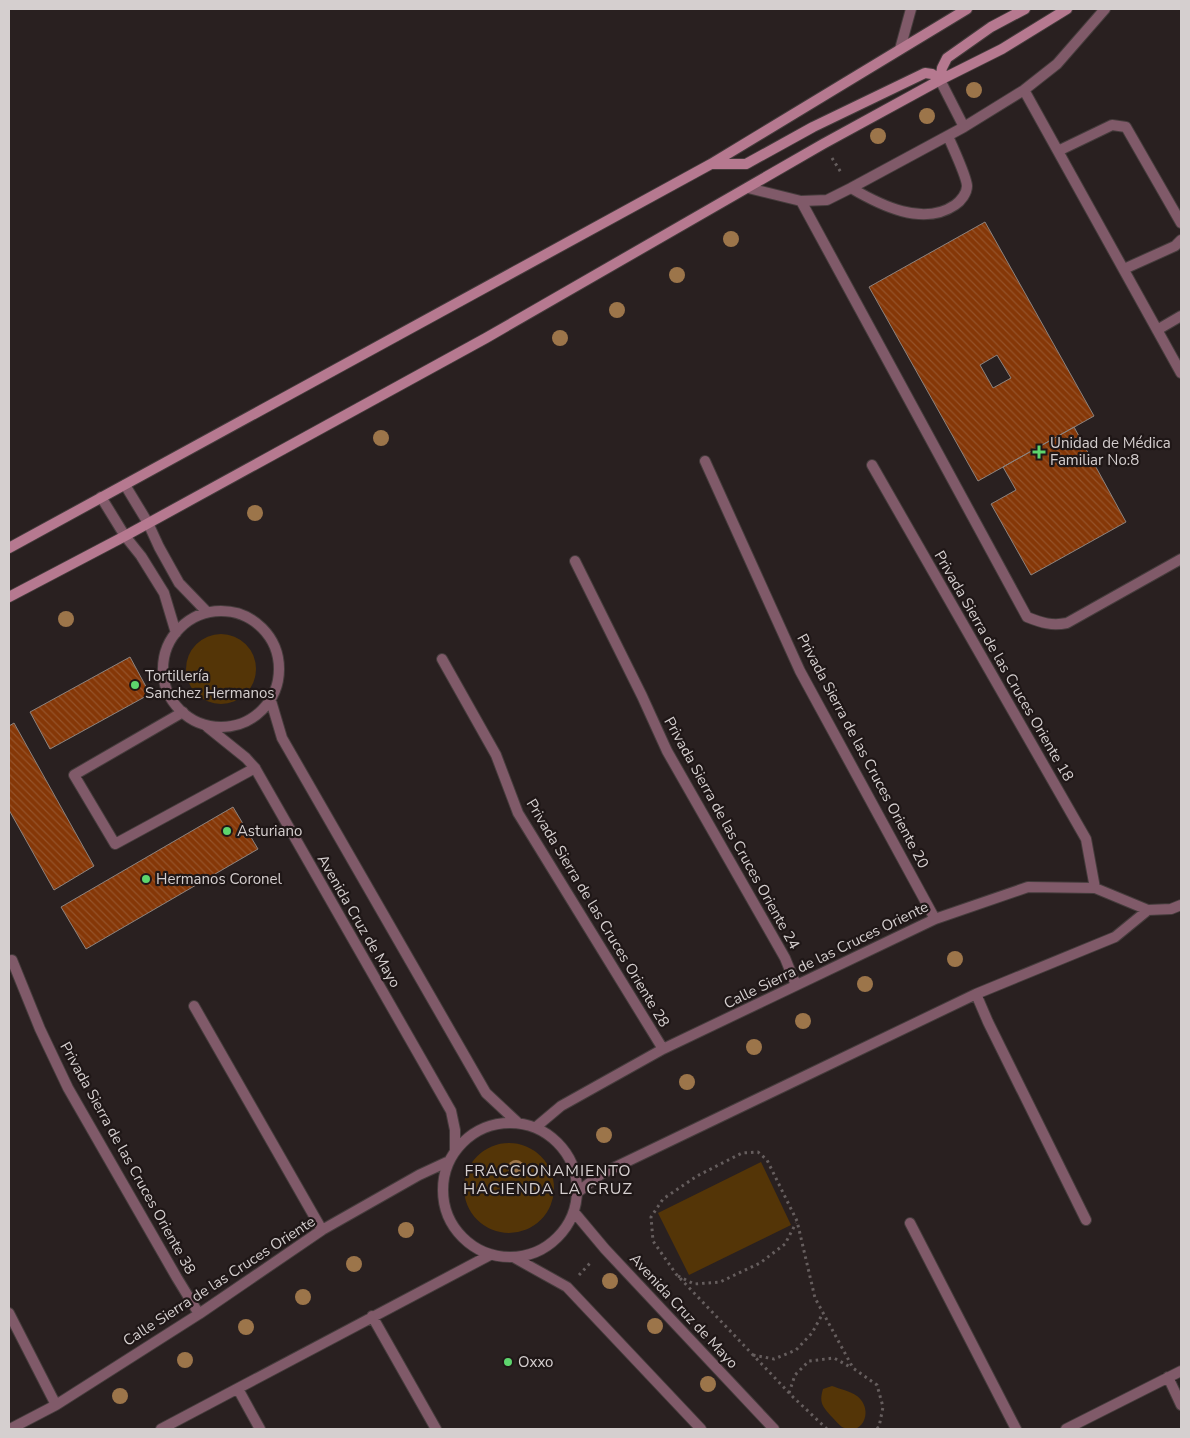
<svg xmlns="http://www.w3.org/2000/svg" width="1190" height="1438" viewBox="0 0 1190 1438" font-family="'Nunito Sans',sans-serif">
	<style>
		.green { fill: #543507 }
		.building { fill: url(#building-back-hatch); stroke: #8c837f; fill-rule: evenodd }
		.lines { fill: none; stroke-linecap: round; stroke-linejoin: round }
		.lane-casing { stroke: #453c3c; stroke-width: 12 }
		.street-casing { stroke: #453c3c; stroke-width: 12 }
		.secondary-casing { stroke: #453c3c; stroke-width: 12 }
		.path { stroke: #665e5e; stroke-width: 3; stroke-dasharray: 2.5 4; stroke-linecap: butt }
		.lane { stroke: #805a69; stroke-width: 10 }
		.street { stroke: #805a69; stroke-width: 10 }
		.secondary { stroke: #b67990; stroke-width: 10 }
		.tree { fill: #9c754a }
		.poi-dot { fill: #5dd56d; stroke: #1f1717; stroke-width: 2 }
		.labels { text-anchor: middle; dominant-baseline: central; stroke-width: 4.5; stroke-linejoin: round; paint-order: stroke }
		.poi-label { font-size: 15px; fill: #d5cfcf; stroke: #1f1717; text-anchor: start }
		.street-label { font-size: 15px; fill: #d5cfcf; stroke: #1f1717 }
		.neighbourhood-label { font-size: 16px; letter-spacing: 1px; fill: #d5cfcf; stroke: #1f1717 }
	</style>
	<defs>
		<pattern id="building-back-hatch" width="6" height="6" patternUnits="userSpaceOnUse" patternTransform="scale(1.25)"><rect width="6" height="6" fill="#853707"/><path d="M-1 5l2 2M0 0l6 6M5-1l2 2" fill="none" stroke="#95532a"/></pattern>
	</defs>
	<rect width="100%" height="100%" fill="#292020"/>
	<path class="green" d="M186 669a35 35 0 1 1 70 0a35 35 0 1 1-70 0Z
		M464 1188a45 45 0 1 1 90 0a45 45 0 1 1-90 0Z
		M761 1162 791 1225 689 1275 658 1213Z
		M832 1386C840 1389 850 1391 857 1396 875 1410 862 1438 842 1427 838 1424 834 1419 831 1416 822 1406 819 1402 823 1389Z"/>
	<path class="building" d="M985 222 1094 416 978 481 869 287ZM997 355 1011 378 993 388 980 365Z
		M1074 427 1126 522 1031 575 991 504 1016 490 1003 467Z
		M130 657 150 694 50 749 30 712Z
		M14 723 94 866 54 890 9 810V726Z
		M233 807 258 849 86 949 61 907Z"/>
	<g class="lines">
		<defs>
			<path id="lane" d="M900 49 911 9
				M940 80 964 127
				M1024 90 1181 373
				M1058 151 1112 125 1126 127 1181 223
				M748 188 801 201 827 200 851 188 964 127 1024 90 1057 64 1105 9
				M851 188C880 205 923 227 955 205 961 201 967 193 967 186 967 177 952 146 948 136
				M801 201 1027 617C1042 623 1052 626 1067 623L1181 559
				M1124 269 1175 246 1181 240
				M1157 330 1181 316
				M183 712 74 775 115 844 255 768"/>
			<path id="street" d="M705 461 800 671 935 919
				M872 465 1086 839 1095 888
				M125 485 148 523 159 547 179 583 207 612
				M101 497 125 536 141 556 164 593 176 633
				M575 561 642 696 667 751 785 958 796 985
				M163 669a58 58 0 1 1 116 0a58 58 0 1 1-116 0Z
				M442 659 496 755 518 813 663 1049
				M271 701 282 738 486 1093 517 1122
				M205 725 246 758 255 768 451 1111 455 1130V1150
				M12 960 40 1029 68 1088 177 1278 199 1314
				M976 994 988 1022 1086 1220
				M194 1006 322 1230
				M443 1190a67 67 0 1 1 134 0a67 67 0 1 1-134 0Z
				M536 1127 561 1106 663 1049 935 919 1028 887 1095 888 1148 910 1171 909 1181 905
				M578 1192 601 1174 976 994 1115 937 1148 910
				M574 1212 605 1249 774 1429
				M910 1223 1016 1429
				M515 1258 567 1287 701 1429
				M9 1313 56 1405
				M372 1316 436 1429
				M1168 1377 1181 1405
				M238 1389 260 1429
				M10 1429 56 1405 199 1314 322 1230 419 1175 447 1162
				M161 1429 490 1255
				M1066 1429 1181 1371"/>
			<path id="secondary" d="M940 80 942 68 947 58 991 27 1025 9
				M712 164H746L813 127 925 73 932 74 940 80
				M9 548 711 164 967 9
				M9 597 125 536 486 338 823 144 940 80 1002 49 1067 9"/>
		</defs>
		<use href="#lane" class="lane-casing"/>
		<use href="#street" class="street-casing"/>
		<use href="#secondary" class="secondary-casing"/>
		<path class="path" d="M832 158 842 174
			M579 1275 592 1261
			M678 1276 694 1284 720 1282 760 1263 785 1244 796 1223
			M753 1355 774 1359 796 1350 812 1333 823 1313
			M789 1393 795 1375 809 1361 834 1358 852 1368
			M827 1429 793 1397 676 1274 653 1241 651 1217 663 1199 697 1176 742 1153 758 1152 767 1160 797 1221 815 1298 853 1368 877 1385 883 1407 879 1427 876 1429"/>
		<use href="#lane" class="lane"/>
		<use href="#street" class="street"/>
		<use href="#secondary" class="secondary"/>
	</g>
	<g class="tree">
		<circle cx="974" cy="90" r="8"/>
		<circle cx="927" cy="116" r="8"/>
		<circle cx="878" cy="136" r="8"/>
		<circle cx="731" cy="239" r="8"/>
		<circle cx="677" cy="275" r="8"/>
		<circle cx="617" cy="310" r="8"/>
		<circle cx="560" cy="338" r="8"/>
		<circle cx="381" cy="438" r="8"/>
		<circle cx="255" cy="513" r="8"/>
		<circle cx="66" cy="619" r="8"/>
		<circle cx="955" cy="959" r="8"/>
		<circle cx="865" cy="984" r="8"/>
		<circle cx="803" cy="1021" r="8"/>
		<circle cx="754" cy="1047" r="8"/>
		<circle cx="687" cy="1082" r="8"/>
		<circle cx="604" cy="1135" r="8"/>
		<circle cx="516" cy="1168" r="8"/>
		<circle cx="406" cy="1230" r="8"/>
		<circle cx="354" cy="1264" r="8"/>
		<circle cx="610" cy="1281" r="8"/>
		<circle cx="303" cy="1297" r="8"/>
		<circle cx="655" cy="1326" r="8"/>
		<circle cx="246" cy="1327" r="8"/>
		<circle cx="185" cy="1360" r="8"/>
		<circle cx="708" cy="1384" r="8"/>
		<circle cx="120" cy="1396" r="8"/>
	</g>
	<g class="poi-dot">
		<path d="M1036.5 444.5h5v5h5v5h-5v5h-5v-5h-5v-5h5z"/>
		<circle cx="135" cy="685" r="5"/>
		<circle cx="227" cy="831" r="5"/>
		<circle cx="146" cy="879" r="5"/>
		<circle cx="508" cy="1362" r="5"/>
	</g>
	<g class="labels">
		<g class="poi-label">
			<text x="1050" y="443">Unidad de Médica<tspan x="1050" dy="17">Familiar No:8</tspan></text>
			<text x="145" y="676">Tortillería<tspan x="145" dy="17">Sanchez Hermanos</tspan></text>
			<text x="237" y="831">Asturiano</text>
			<text x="156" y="879">Hermanos Coronel</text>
			<text x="518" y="1362">Oxxo</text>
		</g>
		<g class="street-label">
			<text transform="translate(1004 666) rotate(60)">Privada Sierra de las Cruces Oriente 18</text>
			<text transform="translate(863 751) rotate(62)">Privada Sierra de las Cruces Oriente 20</text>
			<text transform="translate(732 833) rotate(61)">Privada Sierra de las Cruces Oriente 24</text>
			<text transform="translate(598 913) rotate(59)">Privada Sierra de las Cruces Oriente 28</text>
			<text transform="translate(359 921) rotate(60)">Avenida Cruz de Mayo</text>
			<text transform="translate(826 955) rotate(-26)">Calle Sierra de las Cruces Oriente</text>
			<text transform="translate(128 1158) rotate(61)">Privada Sierra de las Cruces Oriente 38</text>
			<text transform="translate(219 1281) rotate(-33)">Calle Sierra de las Cruces Oriente</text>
			<text transform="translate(684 1311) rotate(47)">Avenida Cruz de Mayo</text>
		</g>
		<g class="neighbourhood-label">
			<text x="548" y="1171">FRACCIONAMIENTO<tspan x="548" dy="18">HACIENDA LA CRUZ</tspan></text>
		</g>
	</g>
	<rect width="1190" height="1438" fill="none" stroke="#d5cfcf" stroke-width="20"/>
</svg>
